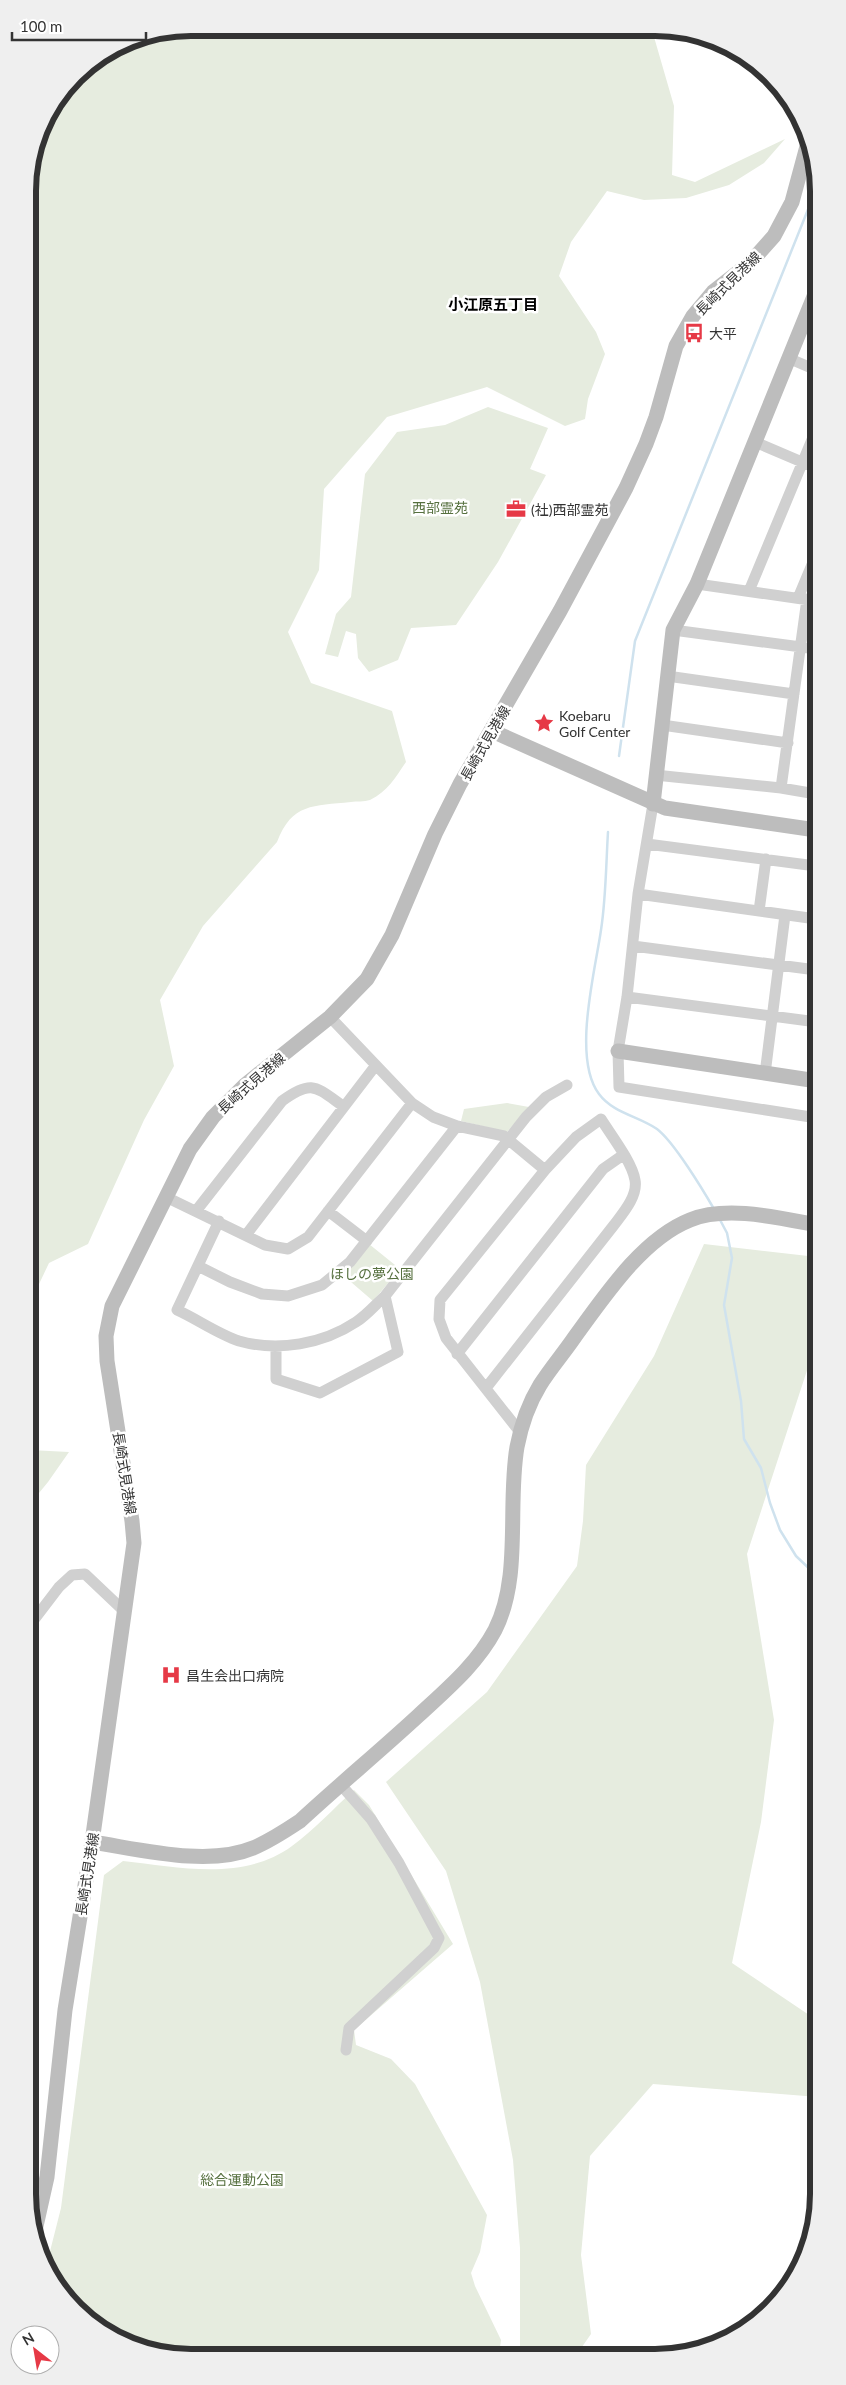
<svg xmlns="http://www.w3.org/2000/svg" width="846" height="2385" viewBox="0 0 846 2385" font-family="Lato,'Noto Sans JP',sans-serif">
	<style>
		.green { fill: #e6ecdf }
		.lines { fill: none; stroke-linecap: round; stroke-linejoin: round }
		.stream { stroke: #cfe2ee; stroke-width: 2.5 }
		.street { stroke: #d0d0d0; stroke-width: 11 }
		.secondary { stroke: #bdbdbd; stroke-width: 15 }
		.labels { text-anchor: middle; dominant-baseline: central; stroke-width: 5; stroke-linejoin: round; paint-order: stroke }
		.street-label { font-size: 14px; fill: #333; stroke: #fff }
		.poi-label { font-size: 14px; fill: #333; stroke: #fff; text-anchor: start }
		.park-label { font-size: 14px; fill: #56703f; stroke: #fff }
		.neighbourhood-label { font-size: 15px; font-weight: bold; fill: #000; stroke: #fff }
		.rim { fill: none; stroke: #333; stroke-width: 6 }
	</style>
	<rect width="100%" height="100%" fill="#fff"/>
	<path class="green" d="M191 28 652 30 674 106 672 175 695 182 785 139 764 163 729 185 686 198 644 200 607 191 571 242 559 276 596 332 605 354 588 399 585 419 565 426 487 387 387 417 324 489 319 570 288 632 311 683 392 711 406 762C395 778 388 791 370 800 364 802 357 801 351 802 313 806 292 803 277 842L203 926 160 1000 174 1066 144 1120 88 1244 49 1263 31 1301 36 1372H30L28 180 44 118 83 68 129 40Z
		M488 407 548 428 530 469 546 475 498 562 456 625 411 628 398 660 369 672 358 658 356 634 346 631 338 657 325 654 336 614 351 597 365 474 397 432 445 425Z
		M507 1103 529 1107 507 1132 461 1121 464 1109Z
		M369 1244 400 1269 373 1301 344 1276Z
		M704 1244 817 1257V1348L814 1349 747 1554 774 1720 761 1822 732 1963 818 2021V2097L653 2084 590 2156 581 2255 591 2334 577 2354H520V2248L513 2160 480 1982 446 1871 386 1782 487 1692 577 1566 583 1521 586 1465 654 1356Z
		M30 1450 69 1452 48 1482 30 1504Z
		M354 1790 369 1805 453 1944 354 2030 356 2045 391 2059 415 2084 487 2215 480 2252 471 2273 475 2286 501 2340 499 2354H159C146 2350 131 2347 119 2341 92 2328 57 2295 46 2267L61 2208 104 1875 123 1861C179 1867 243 1882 292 1846 314 1830 334 1808 354 1790Z"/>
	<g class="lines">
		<path class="stream" d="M619 756 635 641 815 192
			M608 832C606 864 606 898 601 930 595 972 572 1058 599 1094 613 1113 638 1116 657 1129 674 1142 703 1190 714 1209
			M719 1218 727 1233 732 1258 724 1305 741 1401 744 1439 761 1468 770 1503 780 1530 796 1556 817 1576"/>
		<path class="street" d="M788 358 816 370
			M755 442 816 468
			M697 584 816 601
			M749 591 816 430
			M798 598 816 555
			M673 630 816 649
			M667 676 794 694
			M662 725 788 743
			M655 775 781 788 816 794
			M781 788 807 599
			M653 804 638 894 627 997 618 1051 619 1087 817 1118
			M647 844 816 866
			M638 894 816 919
			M759 911 766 859
			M633 946 816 970
			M627 997 817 1022
			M330 1017 412 1103 433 1117 457 1126 504 1136 545 1170 440 1300 439 1319 446 1338 520 1432
			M765 1074 785 915
			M166 1197 265 1245 288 1249 308 1237 412 1103
			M196 1211 282 1101C312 1079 316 1087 343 1106
			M328 1211 367 1241
			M219 1221 177 1310C197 1319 218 1334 239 1341 278 1352 323 1344 356 1322 367 1315 376 1304 385 1296L526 1117 546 1097 567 1085
			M246 1235 376 1065
			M198 1266 230 1282 262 1294 288 1296 322 1285 350 1262 457 1126
			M276 1346V1379L320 1393 398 1352 385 1296
			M457 1354 603 1169 623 1155
			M486 1388 614 1225C623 1213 638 1196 635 1180 632 1162 611 1135 601 1119L576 1137 545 1170
			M30 1625 59 1587 72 1575 85 1574 124 1611
			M341 1785 371 1819 399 1863 439 1938 434 1948 349 2028 346 2050"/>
		<path class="secondary" d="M492 731 665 808 816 830
			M653 804 673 630 697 584 815 294
			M618 1051 817 1081
			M92 1842C139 1849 208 1867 253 1848 270 1841 285 1831 300 1821 339 1785 380 1751 419 1715 447 1689 477 1664 495 1630 522 1577 507 1505 517 1447 521 1426 529 1403 540 1385 550 1369 563 1354 574 1338 604 1297 642 1239 690 1220 727 1205 779 1218 817 1225
			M34 2235 47 2177 65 2010 92 1842 134 1543 132 1521 107 1361 106 1336 112 1306 190 1149 213 1117 245 1085 330 1017 367 979 392 935 435 834 460 784 560 611 626 488 646 444 656 417 676 346 693 316 713 292 750 263 774 236 792 202 809 139"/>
	</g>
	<defs>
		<symbol id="bus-bare" viewBox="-9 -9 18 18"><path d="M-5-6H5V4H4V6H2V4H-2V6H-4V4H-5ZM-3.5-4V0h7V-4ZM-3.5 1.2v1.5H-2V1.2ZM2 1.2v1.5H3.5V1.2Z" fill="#e63946" stroke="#fff" stroke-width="2.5" paint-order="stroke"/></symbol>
		<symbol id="office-bare" viewBox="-9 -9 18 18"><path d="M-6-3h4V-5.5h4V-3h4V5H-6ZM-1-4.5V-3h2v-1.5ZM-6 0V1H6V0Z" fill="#e63946" stroke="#fff" stroke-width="2.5" paint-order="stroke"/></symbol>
		<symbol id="sight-bare" viewBox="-9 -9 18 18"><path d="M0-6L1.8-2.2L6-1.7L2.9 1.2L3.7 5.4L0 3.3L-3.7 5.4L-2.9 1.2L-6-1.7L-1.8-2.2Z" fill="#e63946" stroke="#fff" stroke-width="2.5" paint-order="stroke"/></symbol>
		<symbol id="hospital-bare" viewBox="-9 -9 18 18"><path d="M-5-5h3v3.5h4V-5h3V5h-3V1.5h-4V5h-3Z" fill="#e63946" stroke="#fff" stroke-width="2.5" paint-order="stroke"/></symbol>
	</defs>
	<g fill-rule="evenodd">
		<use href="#bus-bare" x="680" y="319" width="28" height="28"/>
		<use href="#office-bare" x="502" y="495" width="28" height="28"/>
		<use href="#sight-bare" x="530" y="709" width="28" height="28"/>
		<use href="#hospital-bare" x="157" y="1661" width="28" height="28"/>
	</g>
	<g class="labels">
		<g class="street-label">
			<text transform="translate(728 283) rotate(-44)">長崎式見港線</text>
			<text transform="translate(485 743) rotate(-60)">長崎式見港線</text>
			<text transform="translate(251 1083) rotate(-41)">長崎式見港線</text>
			<text transform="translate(125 1473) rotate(81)">長崎式見港線</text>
			<text transform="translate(87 1874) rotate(-81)">長崎式見港線</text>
		</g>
		<g class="poi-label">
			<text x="709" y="333">大平</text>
			<text x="531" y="509">(社)西部霊苑</text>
			<text x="559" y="715">Koebaru<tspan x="559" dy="16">Golf Center</tspan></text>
			<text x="186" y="1675">昌生会出口病院</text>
		</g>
		<g class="park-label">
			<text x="440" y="507">西部霊苑</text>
			<text x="372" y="1273">ほしの夢公園</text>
			<text x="242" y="2179">総合運動公園</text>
		</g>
		<g class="neighbourhood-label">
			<text x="493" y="304">小江原五丁目</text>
		</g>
	</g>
	<path d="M0 0H846V2385H0ZM191 36H655A155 155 0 0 1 810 191V2194A155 155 0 0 1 655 2349H191A155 155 0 0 1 36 2194V191A155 155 0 0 1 191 36Z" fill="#efefef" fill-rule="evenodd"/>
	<path class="rim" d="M191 36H655A155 155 0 0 1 810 191V2194A155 155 0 0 1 655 2349H191A155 155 0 0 1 36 2194V191A155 155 0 0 1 191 36Z"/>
	<g transform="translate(35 2350) rotate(329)"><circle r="24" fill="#ffffff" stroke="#adadad"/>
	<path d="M0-4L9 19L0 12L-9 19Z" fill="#e63946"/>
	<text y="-8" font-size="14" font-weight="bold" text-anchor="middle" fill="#333333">N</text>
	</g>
	<path d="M12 32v8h134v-8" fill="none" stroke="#333333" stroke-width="2.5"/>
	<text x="20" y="32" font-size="15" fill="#333333" stroke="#ffffff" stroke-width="4" paint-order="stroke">100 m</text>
</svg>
